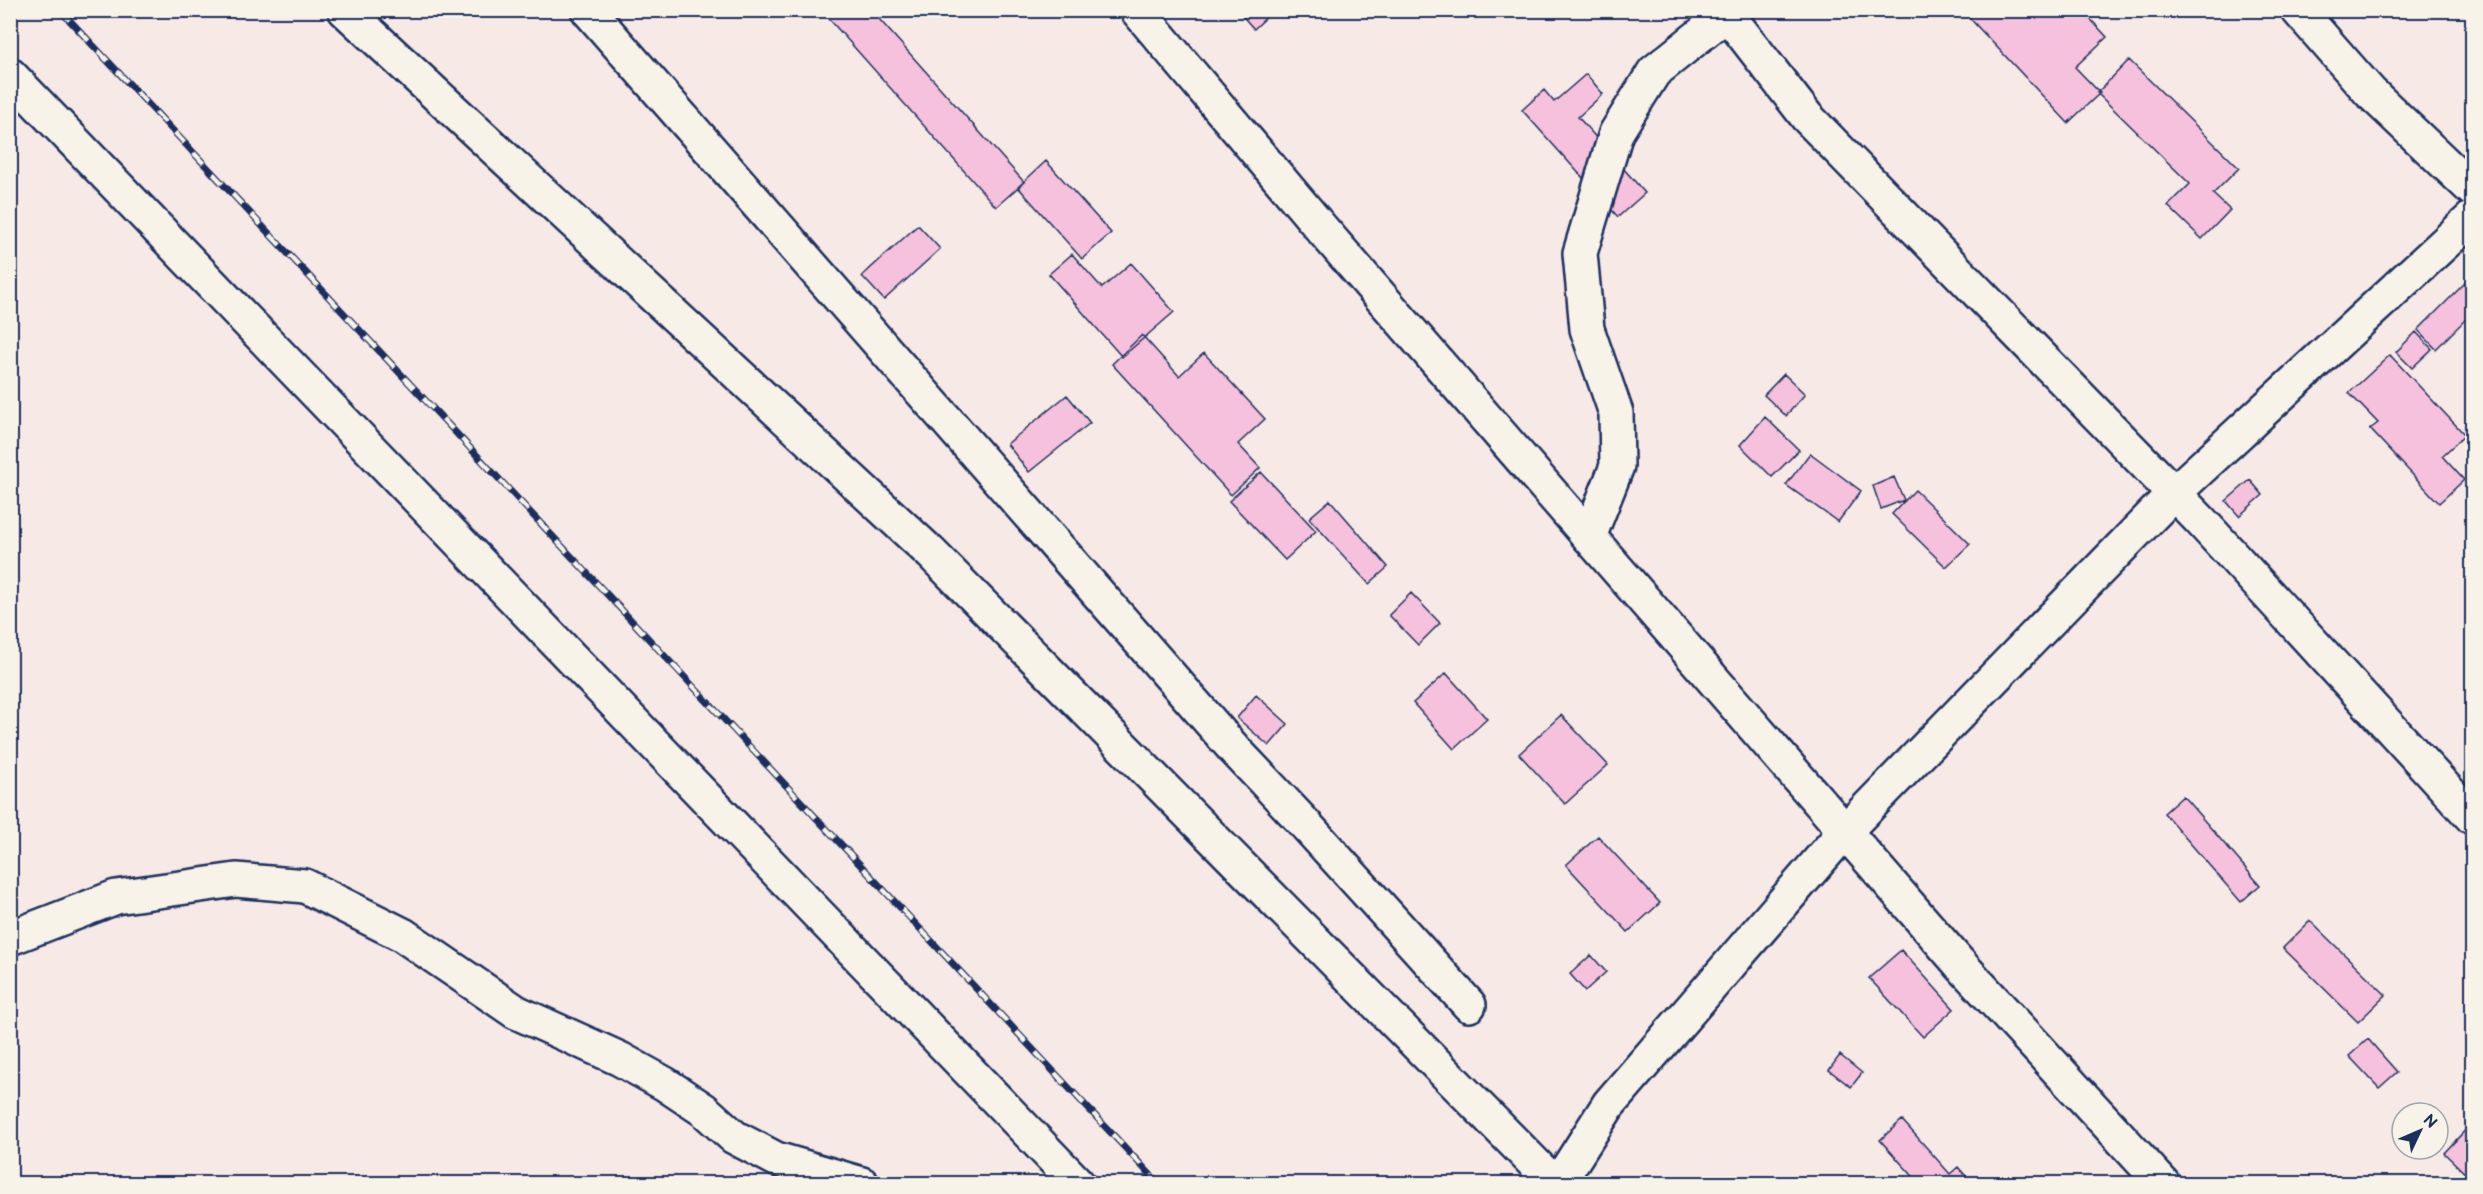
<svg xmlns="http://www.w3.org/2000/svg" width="2483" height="1194" viewBox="0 0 2483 1194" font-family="'Balsamiq Sans',sans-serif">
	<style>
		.building { fill: #f6c1dc; stroke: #1b2f5e; stroke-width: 1.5 }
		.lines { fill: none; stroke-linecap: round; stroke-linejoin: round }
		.minor-casing { stroke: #1b2f5e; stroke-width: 38 }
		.minor { stroke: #f7f3e8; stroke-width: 33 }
		.rail-casing { stroke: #1b2f5e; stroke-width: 7 }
		.rail { stroke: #f7f3e8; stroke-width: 4.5; stroke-dasharray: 14; stroke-linecap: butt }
	</style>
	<rect width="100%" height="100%" fill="#f7e9e6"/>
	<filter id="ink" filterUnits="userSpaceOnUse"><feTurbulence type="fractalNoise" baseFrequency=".0167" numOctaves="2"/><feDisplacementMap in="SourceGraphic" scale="12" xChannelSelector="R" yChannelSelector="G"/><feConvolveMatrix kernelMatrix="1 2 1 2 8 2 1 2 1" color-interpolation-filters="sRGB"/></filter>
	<g filter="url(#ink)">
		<path class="building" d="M871 10 1024 182 996 207 822 11Z
			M1237 10H1274L1254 29Z
			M1962 10H2082L2107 37 2075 67 2100 93 2068 123Z
			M2129 60 2239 168 2213 194 2230 210 2202 239 2168 206 2190 184 2097 93Z
			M1586 74 1603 94 1578 117 1645 193 1618 217 1522 110 1544 90 1554 102Z
			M1046 161 1111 233 1082 259 1018 187Z
			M918 225 940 249 884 300 862 276Z
			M1072 254 1102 288 1131 263 1174 312 1122 357 1049 274Z
			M2472 276V313L2436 349 2418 330Z
			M2416 332 2432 349 2412 368 2396 352Z
			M1142 335 1179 376 1204 353 1265 419 1238 444 1260 468 1231 495 1112 364Z
			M2390 355 2465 435 2442 456 2464 480 2439 503 2370 429 2378 423 2349 393Z
			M1784 374 1805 394 1786 416 1764 395Z
			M1067 395 1090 423 1029 472 1007 444Z
			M1765 417 1799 450 1772 477 1740 445Z
			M1810 453 1861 491 1838 522 1786 485Z
			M1261 472 1316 531 1285 560 1229 501Z
			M1894 477 1904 500 1881 509 1873 486Z
			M2250 480 2263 495 2239 516 2226 501Z
			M1915 490 1970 544 1946 567 1892 514Z
			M1330 500 1388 567 1369 584 1309 518Z
			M1411 593 1440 623 1418 645 1389 615Z
			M1446 673 1487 719 1454 749 1413 703Z
			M1256 695 1288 724 1269 746 1237 718Z
			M1561 715 1608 765 1565 804 1519 754Z
			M2183 796 2260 885 2241 902 2164 813Z
			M1598 836 1660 903 1628 932 1566 865Z
			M2310 921 2386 995 2358 1022 2283 948Z
			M1901 950 1954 1009 1923 1037 1869 978Z
			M1591 955 1606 972 1585 991 1570 974Z
			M2368 1039 2397 1072 2379 1088 2349 1056Z
			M1840 1055 1862 1073 1851 1087 1829 1070Z
			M1902 1120 1950 1174 1958 1167 1973 1184H1920L1880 1140Z
			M2472 1123V1180L2444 1153Z"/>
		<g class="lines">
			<defs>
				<path id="minor" d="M345 10 931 553 1555 1184
					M588 10 1235 750 1306 825 1469 1005
					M1137 10 1321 228 1960 964 2163 1184
					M1724 10 1807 117 2200 520 2472 817
					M2298 10 2370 92 2472 189
					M10 75C365 446 723 813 1078 1184
					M1589 537 1617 466 1616 413 1587 329 1580 253 1616 133 1654 72 1714 24 1716 10
					M10 938 116 897 236 880 305 886 403 935 516 1012 620 1059 665 1084 704 1110 734 1137 776 1159 862 1184
					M1558 1184 1609 1104 1845 831 2174 493 2472 218"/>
			</defs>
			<use href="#minor" class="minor-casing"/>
			<use href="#minor" class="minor"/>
			<defs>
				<path id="rail" d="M60 10 1159 1184"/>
			</defs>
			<use href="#rail" class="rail-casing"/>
			<use href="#rail" class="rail"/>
		</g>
	</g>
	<rect width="2483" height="1194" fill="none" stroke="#f7f3e8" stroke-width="36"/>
	<rect x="18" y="18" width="2447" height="1158" fill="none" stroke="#1b2f5e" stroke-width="2" filter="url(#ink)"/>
	<g transform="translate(2420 1131) rotate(46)"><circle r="28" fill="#f7f3e8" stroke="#9fa5b1" stroke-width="1.5"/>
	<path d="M0-4.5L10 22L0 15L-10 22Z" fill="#1b2f5e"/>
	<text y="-9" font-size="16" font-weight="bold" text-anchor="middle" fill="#1b2f5e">N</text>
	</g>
</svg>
